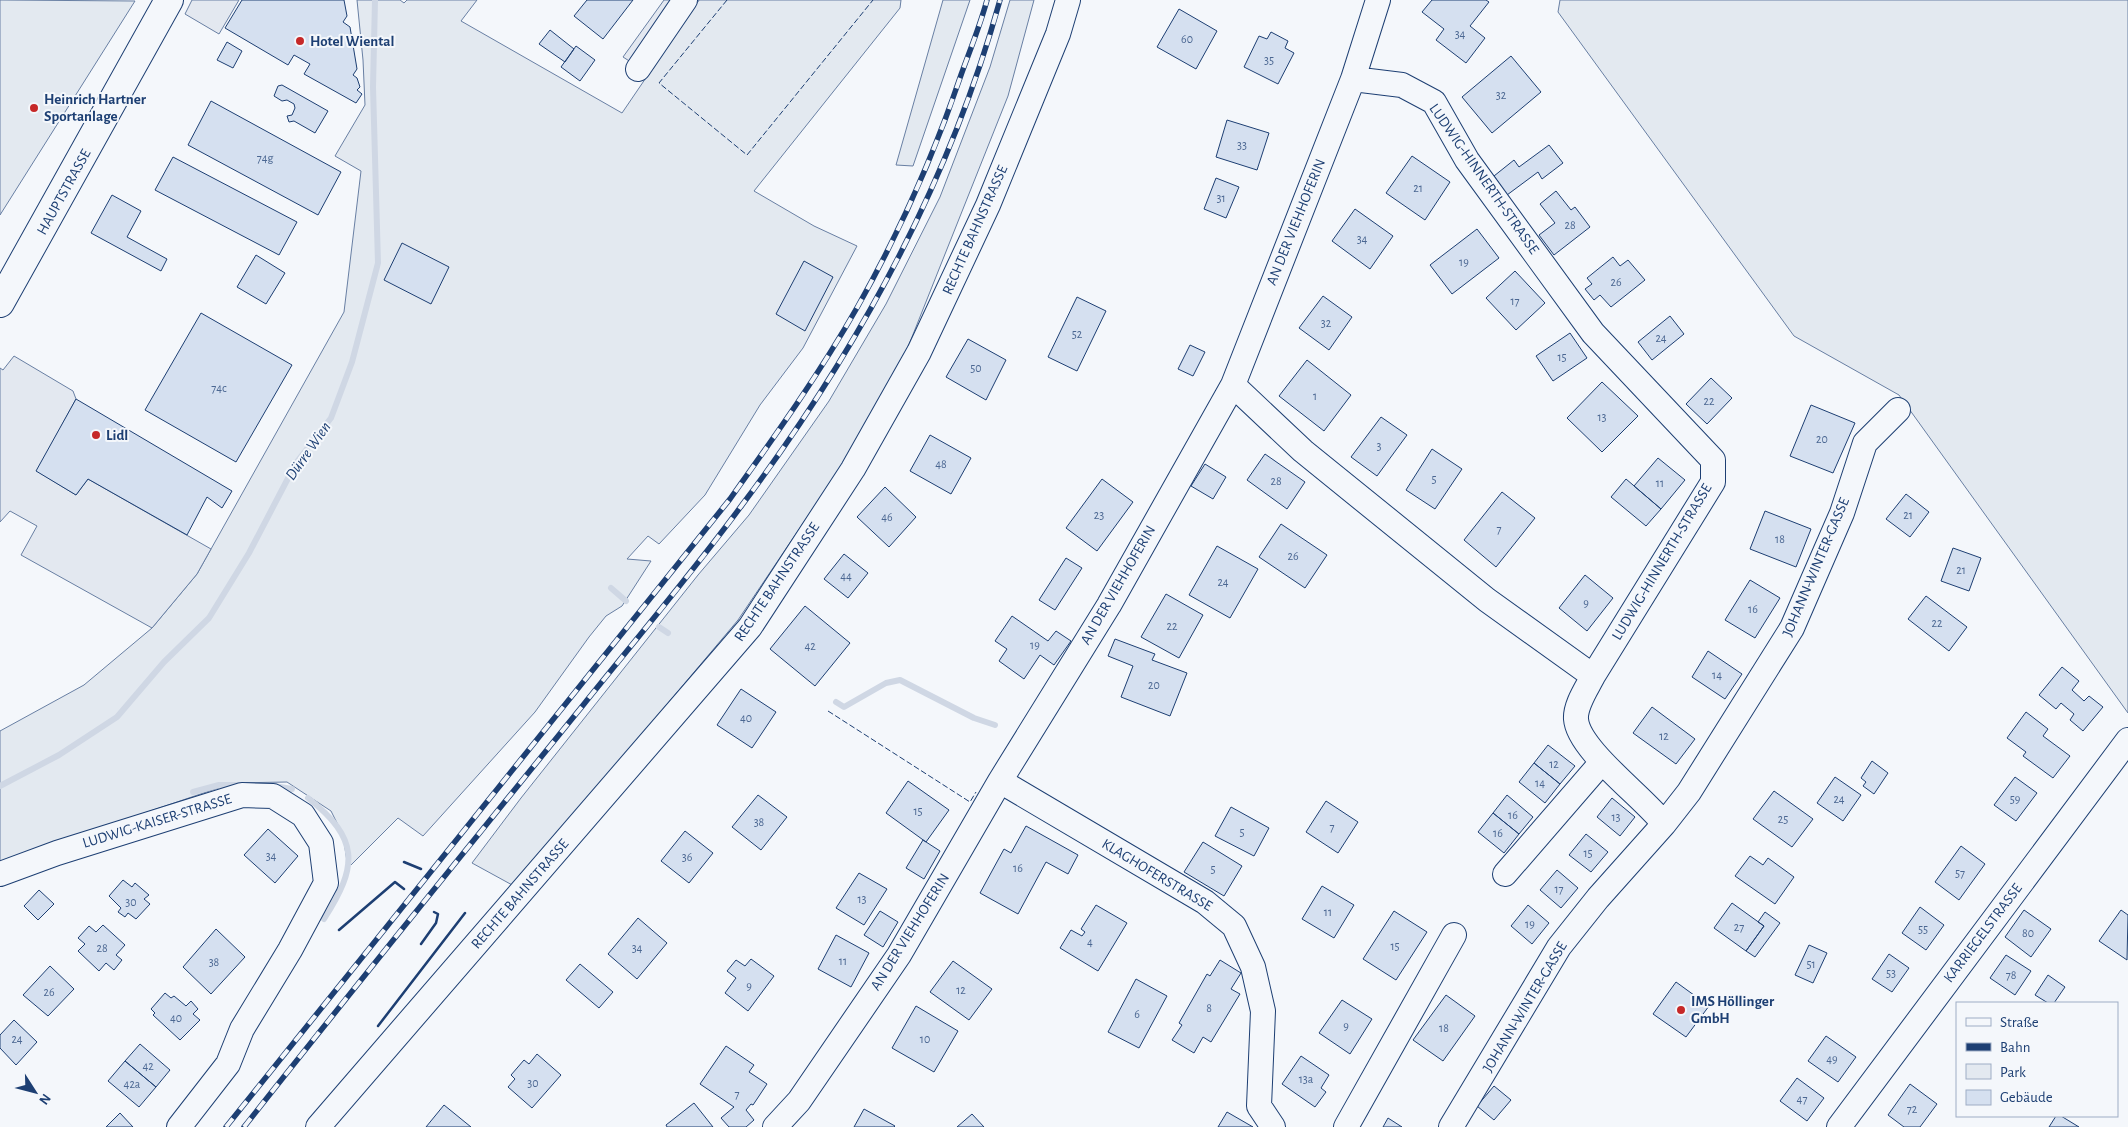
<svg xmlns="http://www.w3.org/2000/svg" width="2128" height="1127" viewBox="0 0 2128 1127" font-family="'Alegreya Sans',sans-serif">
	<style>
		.green { fill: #e3e9f0; stroke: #687fa3 }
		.parking { fill: #e3e8f0; stroke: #687fa3 }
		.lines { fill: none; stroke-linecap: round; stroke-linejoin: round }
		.stream { stroke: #cfd7e4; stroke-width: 6 }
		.building { fill: #d5e0f0; stroke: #1d3f73 }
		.minor-casing { stroke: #1d3f73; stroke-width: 26 }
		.major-casing { stroke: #1d3f73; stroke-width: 30 }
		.minor { stroke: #f4f7fb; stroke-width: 24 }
		.major { stroke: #f4f7fb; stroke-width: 28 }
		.rail-casing { stroke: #1d3f73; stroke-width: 5.5 }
		.rail { stroke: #f4f7fb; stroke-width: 4; stroke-dasharray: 11; stroke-linecap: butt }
		.fence { stroke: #1d3f73; stroke-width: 1; stroke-dasharray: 6 2.5; stroke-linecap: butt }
		.wall { stroke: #1d3f73; stroke-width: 2.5 }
		.poi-dot { fill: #c62828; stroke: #f4f7fb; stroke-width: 2 }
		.labels { text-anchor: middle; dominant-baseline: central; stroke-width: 4; stroke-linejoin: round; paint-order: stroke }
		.number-label { font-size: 12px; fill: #4b6792 }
		.poi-label { font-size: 15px; font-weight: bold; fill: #1d3f73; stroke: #f4f7fb; text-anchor: start }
		.street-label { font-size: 15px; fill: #1d3f73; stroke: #f4f7fb }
		.water-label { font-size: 16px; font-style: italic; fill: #1d3f73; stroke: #f4f7fb }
	</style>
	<rect width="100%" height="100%" fill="#f4f7fb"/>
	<path class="green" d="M0 0 135 1 0 215Z
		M357 0H400L404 3 407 0H477L461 21 622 113 699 0H901L900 8 754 191 814 226 857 246 803 348 760 405 705 495 659 544 648 536 627 559 651 561 622 606 606 616 589 637 535 712 423 836 398 818 348 868 343 835 331 811 287 782 233 783 0 862V731L84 685 152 628 197 574 344 312 361 171 335 156 365 105 363 60Z
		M943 0H970L913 166 896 165Z
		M1010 0H1034L1008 96 908 347 841 467 738 620 514 886 472 863 521 798 698 575 749 515 829 401 886 304 940 197 990 67Z
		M1560 0H2128V713L1899 395 1794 336 1558 12Z"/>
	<path class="parking" d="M192 0H239L219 34 185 14Z
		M664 0H699L648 73 623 57Z
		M14 356 73 391 76 399 37 471 76 495 88 479 211 549 197 574 152 628 21 555 37 526 10 511 0 522V368L3 370Z"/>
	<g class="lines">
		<path class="stream" d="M611 588 626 601
			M659 627 668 633
			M836 702 844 707 886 683 900 680 974 718 995 725
			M0 786 59 755 117 717 164 662 209 618 249 553 296 463 331 418 352 362 378 263 373 87 375 0
			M274 786 292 789
			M193 792 219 785H244
			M308 798C360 839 358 866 324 919"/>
	</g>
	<path class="building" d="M242 0H344L347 16 343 22 350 27 357 69 353 75 357 78 360 87 357 90 362 94 356 103 304 74 310 64 294 55 288 65 225 28Z
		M587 0H633L603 39 574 16Z
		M1432 0H1486L1489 2 1470 26 1485 38 1466 63 1436 40 1444 29 1422 12Z
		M1179 9 1217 31 1196 69 1157 47Z
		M550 30 574 49 565 62 539 44Z
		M1271 32 1288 41 1285 48 1294 53 1278 84 1244 67 1259 36 1267 39Z
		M227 42 242 51 233 68 217 60Z
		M576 46 595 60 580 81 561 67Z
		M1511 56 1541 92 1492 133 1462 97Z
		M282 85 328 111 315 133 294 121 289 122 287 116 292 115 295 108 294 104 287 100 282 101 274 96 278 86Z
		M211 101 341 172 318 215 188 145Z
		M1227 120 1269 133 1257 170 1216 157Z
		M1549 145 1563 163 1542 179 1538 172 1507 195 1494 176 1514 160 1519 167Z
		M1412 156 1450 182 1425 220 1386 193Z
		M173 157 297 222 279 255 155 190Z
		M1216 178 1239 187 1226 218 1204 209Z
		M1556 191 1571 210 1575 207 1590 227 1554 255 1539 235 1555 223 1540 204Z
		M112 195 141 211 127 237 167 259 161 271 91 233Z
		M1355 209 1393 236 1370 269 1332 241Z
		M1477 229 1499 258 1452 294 1430 265Z
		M402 243 449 267 431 304 384 280Z
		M256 255 285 273 266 304 237 287Z
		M1613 257 1620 266 1628 260 1645 280 1611 307 1600 295 1594 300 1585 289 1592 284 1587 278Z
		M804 261 833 277 805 331 776 314Z
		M1515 271 1545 303 1516 330 1486 298Z
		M1323 296 1352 317 1329 350 1299 328Z
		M1077 297 1106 311 1077 371 1048 357Z
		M201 313 292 365 236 462 145 410Z
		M1670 316 1684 334 1652 360 1638 342Z
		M1570 333 1587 358 1553 381 1536 356Z
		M968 339 1006 360 986 400 946 377Z
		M1190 345 1205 352 1193 376 1178 369Z
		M1307 360 1351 395 1324 431 1279 396Z
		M1711 378 1732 398 1707 424 1686 404Z
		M1602 382 1638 416 1602 452 1567 418Z
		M76 399 232 491 222 508 207 497 187 535 88 479 76 495 36 471Z
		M1811 405 1855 423 1833 473 1790 456Z
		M1381 417 1407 435 1377 476 1351 457Z
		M930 435 971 458 951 494 910 471Z
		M1432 449 1462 469 1435 509 1406 490Z
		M1265 454 1305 482 1287 509 1247 480Z
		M1658 458 1685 480 1661 509 1634 486Z
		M1205 464 1226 477 1213 499 1191 486Z
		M1102 479 1133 502 1097 551 1066 528Z
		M1626 479 1661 509 1646 526 1611 497Z
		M885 487 916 517 889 547 857 517Z
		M1502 492 1535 518 1496 567 1464 540Z
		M1906 494 1929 512 1910 537 1886 519Z
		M1765 511 1811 529 1796 567 1750 549Z
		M1281 524 1327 555 1305 588 1259 557Z
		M1217 546 1258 569 1230 618 1189 595Z
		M1953 548 1981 558 1969 591 1941 581Z
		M844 554 868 573 848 598 824 579Z
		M1066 558 1082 568 1055 610 1039 600Z
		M1585 575 1613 598 1587 631 1559 608Z
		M1750 580 1780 598 1755 638 1725 620Z
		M1166 594 1203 615 1179 658 1141 637Z
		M1926 596 1967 627 1949 651 1908 619Z
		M805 606 850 643 815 686 770 649Z
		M1012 616 1048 641 1056 631 1071 641 1054 665 1040 655 1024 679 999 661 1007 649 995 641Z
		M1115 639 1155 654 1152 660 1187 673 1170 716 1121 697 1133 666 1108 656Z
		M1708 651 1742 674 1725 699 1692 677Z
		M2062 667 2079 681 2072 690 2084 701 2089 696 2103 707 2083 731 2070 720 2074 714 2061 703 2056 709 2039 695Z
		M741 689 776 712 752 748 717 725Z
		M1652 707 1695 739 1676 764 1633 733Z
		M2026 712 2048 729 2043 736 2070 756 2053 778 2023 756 2026 752 2007 738Z
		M1548 745 1575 766 1560 784 1534 763Z
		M1872 761 1888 773 1874 794 1863 786 1866 782 1861 778Z
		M1534 763 1560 784 1545 803 1519 782Z
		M1835 777 1861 795 1843 821 1817 803Z
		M2015 777 2037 793 2016 821 1994 805Z
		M908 781 949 810 926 842 886 813Z
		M1774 791 1813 819 1792 847 1753 819Z
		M758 795 787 817 761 850 732 827Z
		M1507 795 1533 817 1519 834 1493 813Z
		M1612 798 1635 817 1620 836 1597 817Z
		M1326 801 1358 822 1338 853 1306 832Z
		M1231 807 1269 828 1254 856 1215 836Z
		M1493 813 1519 834 1504 853 1478 832Z
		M1026 826 1078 855 1068 874 1046 862 1018 914 980 893 1004 849 1011 853Z
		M268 829 298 856 275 883 244 855Z
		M685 831 713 853 689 883 661 861Z
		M1586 834 1608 852 1591 872 1569 855Z
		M923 840 940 851 924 879 906 868Z
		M1203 842 1242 866 1224 896 1184 872Z
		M1961 846 1985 864 1959 900 1935 882Z
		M1750 856 1763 865 1768 858 1794 877 1775 904 1735 876Z
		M1557 870 1578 888 1561 908 1540 890Z
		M859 873 887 889 864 925 836 908Z
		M123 880 132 887 135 883 149 895 144 899 150 904 136 919 128 913 125 917 118 912 121 908 109 896Z
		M1322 886 1354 905 1334 938 1302 919Z
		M39 890 54 904 38 920 24 906Z
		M1732 903 1764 926 1746 951 1714 928Z
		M1096 905 1127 923 1098 971 1060 948 1071 930 1082 936 1085 932 1081 929Z
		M1528 905 1549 923 1532 944 1511 926Z
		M1920 907 1944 925 1926 950 1902 933Z
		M2024 910 2051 929 2031 957 2005 937Z
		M2121 910 2128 915 2127 960 2099 941Z
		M880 911 898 922 883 947 864 935Z
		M1394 911 1427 932 1396 980 1363 959Z
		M1765 912 1780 923 1755 957 1746 951 1764 926 1758 922Z
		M638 918 667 943 637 979 608 954Z
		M103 925 125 945 116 955 122 960 114 970 106 963 99 971 78 951 85 944 78 938 89 926 96 932Z
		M216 929 245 957 211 994 183 967Z
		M836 935 869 953 851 987 818 969Z
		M1809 945 1827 953 1813 983 1795 975Z
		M1889 954 1909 968 1892 992 1872 979Z
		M2006 955 2031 971 2015 995 1990 978Z
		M751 959 774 976 748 1011 725 993 736 978 727 971 736 960 745 966Z
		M1220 960 1241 973 1231 989 1240 994 1211 1042 1203 1037 1194 1053 1172 1040 1182 1025 1179 1023 1207 974 1210 976Z
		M953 961 992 989 969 1020 930 992Z
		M580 964 613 992 599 1008 566 980Z
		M50 966 74 989 48 1016 23 995Z
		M2048 975 2065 987 2054 1003H2048L2035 995Z
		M1136 979 1167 996 1139 1048 1108 1032Z
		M1676 982 1709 1006 1686 1037 1653 1014Z
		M165 993 171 998 174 996 186 1006 191 1001 198 1009 193 1014 200 1020 180 1040 153 1015 155 1013 151 1009Z
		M1446 995 1475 1016 1443 1061 1413 1040Z
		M1342 1000 1372 1019 1350 1054 1319 1033Z
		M916 1006 958 1031 934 1072 892 1048Z
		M14 1020 37 1042 16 1065 0 1048V1035Z
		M1826 1036 1856 1057 1838 1082 1808 1061Z
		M140 1044 170 1070 156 1087 125 1061Z
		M726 1046 754 1065 749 1072 767 1084 753 1105 751 1104 746 1110 754 1120 746 1127H729L721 1118 734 1107 700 1084Z
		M537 1054 561 1075 532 1108 508 1087 515 1079 511 1075 524 1060 529 1064Z
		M1301 1056 1329 1075 1321 1088 1326 1092 1315 1107 1282 1084Z
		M125 1061 156 1087 139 1107 108 1081Z
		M1797 1078 1824 1098 1807 1121 1780 1101Z
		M1910 1084 1937 1104 1920 1127H1904L1888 1115Z
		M1494 1086 1511 1100 1494 1120 1477 1106Z
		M694 1103 713 1127H667L666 1125Z
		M444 1105 471 1127H426Z
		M864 1109 895 1126 894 1127H854Z
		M1227 1112 1253 1127H1218Z
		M120 1113 133 1127H106Z
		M972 1114 984 1127H957Z
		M2056 1116H2061L2079 1127H2049Z
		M1388 1118 1402 1127H1383Z"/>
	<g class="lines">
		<defs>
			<path id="minor" d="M638 69 685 0
				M1233 385 1303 451 1487 600 1593 676 1713 482V460L1593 333 1467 160 1434 102 1402 85 1353 79
				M1000 781 1205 902 1234 926 1253 967 1263 1011 1259 1106 1273 1127
				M1664 824 1689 792 1792 628 1842 513 1865 443 1898 410
				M0 874 57 853 242 795 273 796 303 815 321 843 326 883 290 950 242 1029 228 1064 179 1127
				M1505 874 1602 762
				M318 1127 750 627 853 469 919 352 988 205 1058 34 1068 0
				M775 1127 799 1101 899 955 1000 781 1109 605 1233 385 1353 79 1378 0
				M1346 1127 1454 935
				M1451 1127 1559 947 1598 898 1664 824C1645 798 1578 750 1576 719 1575 705 1587 688 1593 676
				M1839 1127 2128 740"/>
			<path id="major" d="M0 303 169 0"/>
		</defs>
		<use href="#minor" class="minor-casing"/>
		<use href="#major" class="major-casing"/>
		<use href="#minor" class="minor"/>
		<use href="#major" class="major"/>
		<defs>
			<path id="rail" d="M226 1127 730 499C775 436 820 373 858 306 899 233 934 155 961 75 970 50 980 26 987 0
				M244 1127C356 985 470 845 584 704 637 638 692 573 742 505 856 353 949 184 1000 0"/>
		</defs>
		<use href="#rail" class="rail-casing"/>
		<use href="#rail" class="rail"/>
		<path class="fence" d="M727 0 659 83 747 155 873 0
			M828 711 970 802 976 792"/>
		<path class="wall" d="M404 862 421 869
			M339 930 395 882 404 889
			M421 944 436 923 438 914 434 912
			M378 1026 465 913"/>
	</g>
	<g class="poi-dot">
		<circle cx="300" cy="41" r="5"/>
		<circle cx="34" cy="108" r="5"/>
		<circle cx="96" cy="435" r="5"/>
		<circle cx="1681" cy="1010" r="5"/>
	</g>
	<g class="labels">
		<g class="number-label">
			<text x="1460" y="34">34</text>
			<text x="1187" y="39">60</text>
			<text x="1269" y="60">35</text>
			<text x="1501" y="95">32</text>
			<text x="1242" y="145">33</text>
			<text x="265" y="158">74g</text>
			<text x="1418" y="188">21</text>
			<text x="1221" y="198">31</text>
			<text x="1570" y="225">28</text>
			<text x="1362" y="239">34</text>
			<text x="1464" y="262">19</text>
			<text x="1616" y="282">26</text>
			<text x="1515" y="301">17</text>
			<text x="1326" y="323">32</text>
			<text x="1077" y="334">52</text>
			<text x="1661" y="338">24</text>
			<text x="1562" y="357">15</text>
			<text x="976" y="368">50</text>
			<text x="219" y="388">74c</text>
			<text x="1315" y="396">1</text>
			<text x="1709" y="401">22</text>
			<text x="1602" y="417">13</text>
			<text x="1822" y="439">20</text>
			<text x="1379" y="446">3</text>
			<text x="941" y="464">48</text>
			<text x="1434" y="479">5</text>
			<text x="1276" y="481">28</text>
			<text x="1660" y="483">11</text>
			<text x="1099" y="515">23</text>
			<text x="1908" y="515">21</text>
			<text x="887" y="517">46</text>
			<text x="1499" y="529">7</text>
			<text x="1780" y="539">18</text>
			<text x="1293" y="556">26</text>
			<text x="1961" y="570">21</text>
			<text x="846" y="576">44</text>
			<text x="1223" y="582">24</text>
			<text x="1586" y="603">9</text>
			<text x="1753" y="609">16</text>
			<text x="1937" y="623">22</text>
			<text x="1172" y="626">22</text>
			<text x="1035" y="645">19</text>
			<text x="810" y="646">42</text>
			<text x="1717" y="675">14</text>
			<text x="1154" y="685">20</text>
			<text x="746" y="718">40</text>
			<text x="1664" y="736">12</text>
			<text x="1554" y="764">12</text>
			<text x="1540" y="783">14</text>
			<text x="1839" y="799">24</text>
			<text x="2015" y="799">59</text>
			<text x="918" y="811">15</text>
			<text x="1513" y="815">16</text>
			<text x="1616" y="817">13</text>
			<text x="1783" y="819">25</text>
			<text x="759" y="822">38</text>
			<text x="1332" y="827">7</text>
			<text x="1242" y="832">5</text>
			<text x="1498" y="833">16</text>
			<text x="1588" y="853">15</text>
			<text x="271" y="856">34</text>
			<text x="687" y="857">36</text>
			<text x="1018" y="868">16</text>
			<text x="1213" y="869">5</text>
			<text x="1960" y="873">57</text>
			<text x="1559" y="889">17</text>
			<text x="862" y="899">13</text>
			<text x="131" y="902">30</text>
			<text x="1328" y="912">11</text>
			<text x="1530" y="924">19</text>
			<text x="1739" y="927">27</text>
			<text x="1923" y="929">55</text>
			<text x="2028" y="933">80</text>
			<text x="1090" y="942">4</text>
			<text x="1395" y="946">15</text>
			<text x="102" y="948">28</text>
			<text x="637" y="948">34</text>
			<text x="843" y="961">11</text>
			<text x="214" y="962">38</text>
			<text x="1811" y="964">51</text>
			<text x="1891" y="973">53</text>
			<text x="2011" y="975">78</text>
			<text x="749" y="986">9</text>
			<text x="961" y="990">12</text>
			<text x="49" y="992">26</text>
			<text x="1209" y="1008">8</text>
			<text x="1137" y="1014">6</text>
			<text x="176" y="1018">40</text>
			<text x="1346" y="1026">9</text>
			<text x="1444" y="1028">18</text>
			<text x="17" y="1039">24</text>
			<text x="925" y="1039">10</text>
			<text x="1832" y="1059">49</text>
			<text x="148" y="1066">42</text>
			<text x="1306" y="1079">13a</text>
			<text x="533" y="1083">30</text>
			<text x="132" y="1084">42a</text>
			<text x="737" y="1094">7</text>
			<text x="1802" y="1099">47</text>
			<text x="1912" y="1109">72</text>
		</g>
		<g class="poi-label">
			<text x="310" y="41">Hotel Wiental</text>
			<text x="44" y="99">Heinrich Hartner<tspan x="44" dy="17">Sportanlage</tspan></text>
			<text x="106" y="435">Lidl</text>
			<text x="1691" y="1001">IMS Höllinger<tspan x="1691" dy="17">GmbH</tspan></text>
		</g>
		<g class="street-label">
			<text transform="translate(1484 179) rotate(55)">LUDWIG-HINNERTH-STRASSE</text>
			<text transform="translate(64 192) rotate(-61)">HAUPTSTRASSE</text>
			<text transform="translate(1296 222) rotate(-68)">AN DER VIEHHOFERIN</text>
			<text transform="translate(975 230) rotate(-66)">RECHTE BAHNSTRASSE</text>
			<text transform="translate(1662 562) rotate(-59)">LUDWIG-HINNERTH-STRASSE</text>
			<text transform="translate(1816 567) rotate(-67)">JOHANN-WINTER-GASSE</text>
			<text transform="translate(777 582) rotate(-56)">RECHTE BAHNSTRASSE</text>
			<text transform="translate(1118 585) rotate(-60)">AN DER VIEHHOFERIN</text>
			<text transform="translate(157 821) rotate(-17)">LUDWIG-KAISER-STRASSE</text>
			<text transform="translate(1157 875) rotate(31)">KLAGHOFERSTRASSE</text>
			<text transform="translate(520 894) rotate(-49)">RECHTE BAHNSTRASSE</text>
			<text transform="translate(910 932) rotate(-58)">AN DER VIEHHOFERIN</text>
			<text transform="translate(1983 933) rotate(-53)">KARRIEGELSTRASSE</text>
			<text transform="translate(1525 1007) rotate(-59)">JOHANN-WINTER-GASSE</text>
		</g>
		<g class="water-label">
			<text transform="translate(308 451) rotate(-55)">Dürre Wien</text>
		</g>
	</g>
	<rect x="1956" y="1002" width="162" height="115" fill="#f4f7fb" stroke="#9eadc5"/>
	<rect x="1966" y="1018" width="25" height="8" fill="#f4f7fb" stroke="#9eadc5"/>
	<text x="2000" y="1027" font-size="15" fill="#1d3f73">Straße</text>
	<rect x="1966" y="1043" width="25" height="8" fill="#1d3f73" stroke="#9eadc5"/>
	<text x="2000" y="1052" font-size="15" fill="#1d3f73">Bahn</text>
	<rect x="1966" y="1064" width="25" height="15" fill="#e3e9f0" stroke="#9eadc5"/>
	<text x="2000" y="1077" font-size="15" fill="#1d3f73">Park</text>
	<rect x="1966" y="1090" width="25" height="15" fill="#d5e0f0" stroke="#9eadc5"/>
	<text x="2000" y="1102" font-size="15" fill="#1d3f73">Gebäude</text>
	<g transform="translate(35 1092) rotate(126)" stroke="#f4f7fb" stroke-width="4" paint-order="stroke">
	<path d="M0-4L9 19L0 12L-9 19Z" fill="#1d3f73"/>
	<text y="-8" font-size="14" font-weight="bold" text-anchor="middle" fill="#1d3f73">N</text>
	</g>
</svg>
